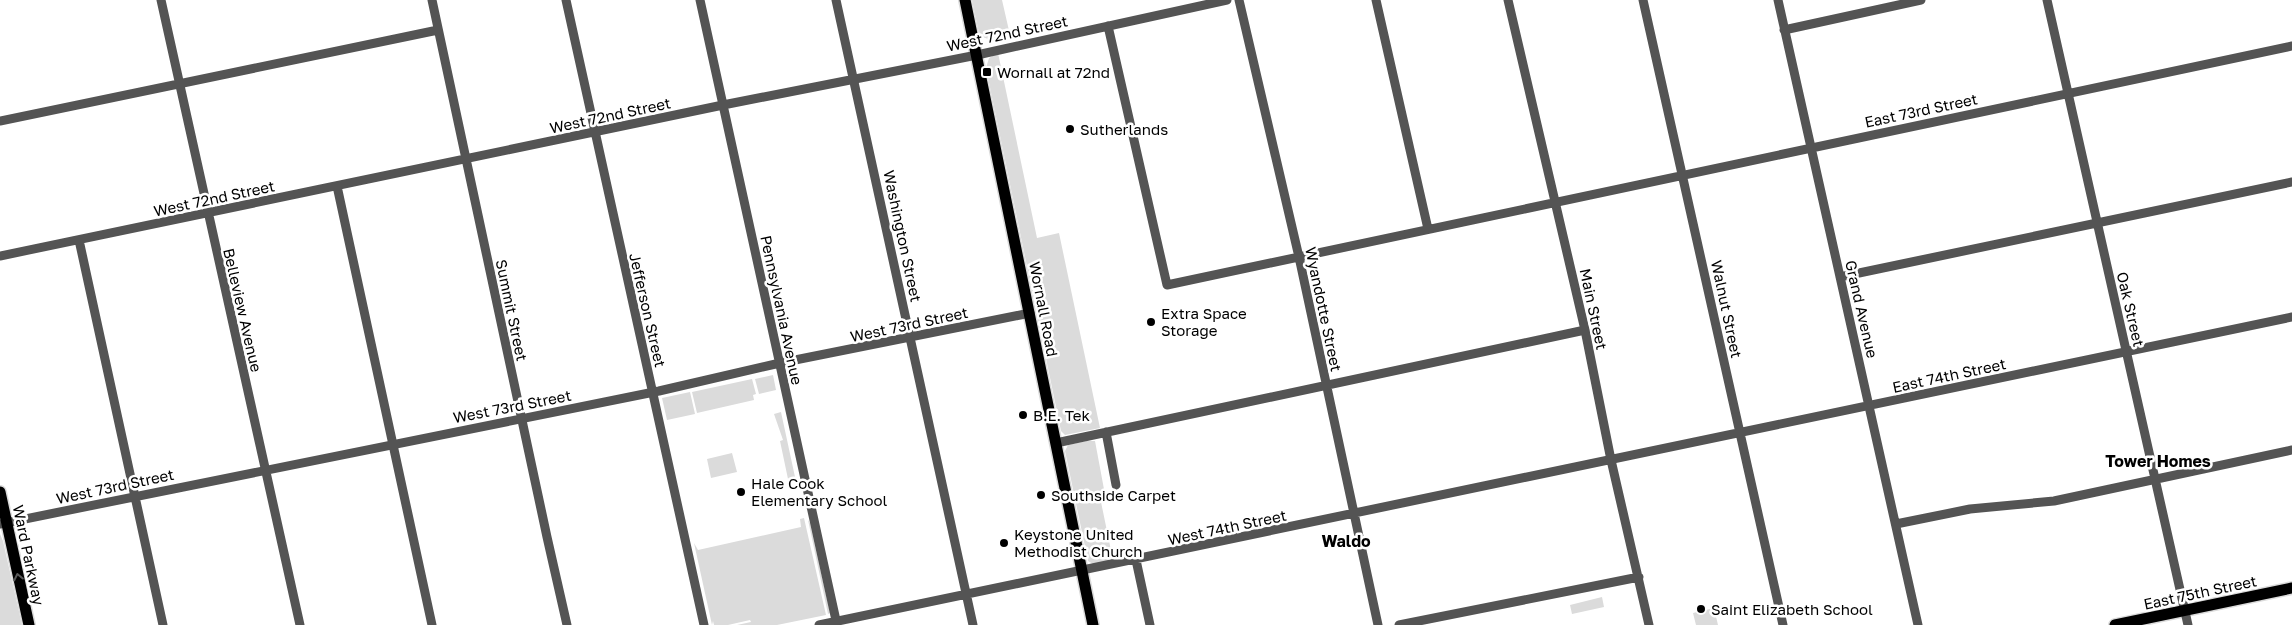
<svg xmlns="http://www.w3.org/2000/svg" width="2292" height="625" viewBox="0 0 2292 625" font-family="'Golos Text',sans-serif">
	<style>
		.green { fill: #dbdbdb }
		.lines { fill: none; stroke-linecap: round; stroke-linejoin: round }
		.major-casing { stroke: #dbdbdb; stroke-width: 14 }
		.minor { stroke: #545454; stroke-width: 9 }
		.major { stroke: #000; stroke-width: 11 }
		.oneway { stroke: #595959 }
		.poi-dot { fill: #000; stroke: #fff; stroke-width: 2 }
		.labels { text-anchor: middle; dominant-baseline: central; stroke-width: 5; stroke-linejoin: round; paint-order: stroke }
		.street-label { font-size: 15px; fill: #000; stroke: #fff }
		.poi-label { font-size: 15px; fill: #000; stroke: #fff; text-anchor: start }
		.neighbourhood-label { font-size: 16px; font-weight: bold; fill: #000; stroke: #fff }
	</style>
	<rect width="100%" height="100%" fill="#fff"/>
	<path class="green" d="M972 0H1002L1010 35C1000 37 987 44 979 33Z
		M998 53 1037 238 1059 233 1100 428 1065 435 1061 431 986 68 989 58Z
		M773 375 776 390 759 394 755 379Z
		M752 379 756 394 753 395 754 400 697 413 692 392Z
		M690 392 695 414 667 420 662 398Z
		M781 412 795 477 788 479 780 441 783 440 774 414Z
		M1087 441H1095L1106 500 1101 502 1113 560 1093 564 1088 561 1065 451 1068 445Z
		M732 453 737 472 711 478 707 459Z
		M804 518 826 615 777 625H737L751 622 750 620 728 625H714L713 621 712 625 694 543 698 550 801 527 800 519Z
		M808 520 810 523 830 613 828 614Z
		M0 534 3 541 22 625H0Z
		M1602 597 1604 607 1572 614 1570 605Z
		M1714 608 1718 625H1696L1693 613Z"/>
	<g class="lines">
		<defs>
			<path id="major" d="M965 0 1093 625
				M0 492 29 625
				M2115 625 2292 588"/>
		</defs>
		<use href="#major" class="major-casing"/>
		<path class="minor" d="M161 0 300 625
			M432 0 547 537 567 625
			M566 0 704 625
			M700 0 837 625
			M836 0 973 625
			M1239 0 1299 257 1378 625
			M1376 0 1428 229
			M1508 0 1585 330 1611 460 1649 625
			M1643 0 1783 625
			M1778 0 1918 625
			M2047 0 2188 625
			M1108 26 1167 285 2292 46
			M1784 30 1921 0
			M0 121 438 30
			M337 186 432 625
			M79 240 163 625
			M0 256 723 105 977 55 1227 0
			M1840 277 2292 182
			M1106 432 1116 485
			M1056 443 1585 330
			M0 524 659 391 780 363 1030 313
			M1896 524 1970 509 2054 501 2292 450
			M1136 560 1150 625
			M819 625 2292 317
			M1399 625 1639 577"/>
		<use href="#major" class="major"/>
	</g>
	<defs><path id="oneway-chevron" d="M-2-3.5L2.5 0L-2 3.5" fill="none" stroke-width="1.6" stroke-linecap="round" stroke-linejoin="round" transform="scale(1.25)"/></defs>
	<use class="oneway" href="#oneway-chevron" transform="translate(18 577) rotate(-102)"/>
	<g class="poi-dot">
		<rect x="982" y="67" width="10" height="10" rx="2.5"/>
		<circle cx="1070" cy="129" r="5"/>
		<circle cx="1151" cy="322" r="5"/>
		<circle cx="1023" cy="415" r="5"/>
		<circle cx="741" cy="492" r="5"/>
		<circle cx="1041" cy="495" r="5"/>
		<circle cx="1004" cy="543" r="5"/>
		<circle cx="1701" cy="609" r="5"/>
	</g>
	<g class="labels">
		<g class="street-label">
			<text transform="translate(1007 33) rotate(-12)">West 72nd Street</text>
			<text transform="translate(1921 110) rotate(-12)">East 73rd Street</text>
			<text transform="translate(610 115) rotate(-12)">West 72nd Street</text>
			<text transform="translate(214 198) rotate(-12)">West 72nd Street</text>
			<text transform="translate(903 236) rotate(78)">Washington Street</text>
			<text transform="translate(1044 309) rotate(79)">Wornall Road</text>
			<text transform="translate(1324 309) rotate(78)">Wyandotte Street</text>
			<text transform="translate(1594 309) rotate(78)">Main Street</text>
			<text transform="translate(1727 309) rotate(78)">Walnut Street</text>
			<text transform="translate(1862 309) rotate(77)">Grand Avenue</text>
			<text transform="translate(2131 309) rotate(77)">Oak Street</text>
			<text transform="translate(243 310) rotate(77)">Belleview Avenue</text>
			<text transform="translate(512 310) rotate(78)">Summit Street</text>
			<text transform="translate(648 310) rotate(77)">Jefferson Street</text>
			<text transform="translate(782 310) rotate(78)">Pennsylvania Avenue</text>
			<text transform="translate(909 324) rotate(-12)">West 73rd Street</text>
			<text transform="translate(1949 375) rotate(-12)">East 74th Street</text>
			<text transform="translate(512 406) rotate(-11)">West 73rd Street</text>
			<text transform="translate(115 486) rotate(-12)">West 73rd Street</text>
			<text transform="translate(1227 527) rotate(-12)">West 74th Street</text>
			<text transform="translate(29 555) rotate(78)">Ward Parkway</text>
			<text transform="translate(2200 592) rotate(-12)">East 75th Street</text>
		</g>
		<g class="poi-label">
			<text x="997" y="72">Wornall at 72nd</text>
			<text x="1080" y="129">Sutherlands</text>
			<text x="1161" y="313">Extra Space<tspan x="1161" dy="17">Storage</tspan></text>
			<text x="1033" y="415">B.E. Tek</text>
			<text x="751" y="483">Hale Cook<tspan x="751" dy="17">Elementary School</tspan></text>
			<text x="1051" y="495">Southside Carpet</text>
			<text x="1014" y="534">Keystone United<tspan x="1014" dy="17">Methodist Church</tspan></text>
			<text x="1711" y="609">Saint Elizabeth School</text>
		</g>
		<g class="neighbourhood-label">
			<text x="2158" y="461">Tower Homes</text>
			<text x="1346" y="541">Waldo</text>
		</g>
	</g>
</svg>
